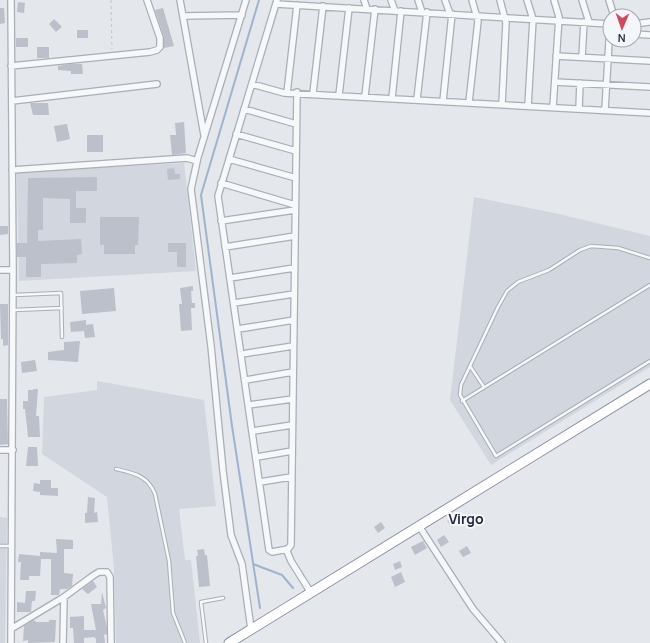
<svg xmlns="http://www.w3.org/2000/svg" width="650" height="643" viewBox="0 0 650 643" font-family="Manrope,sans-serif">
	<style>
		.built { fill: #d2d6de }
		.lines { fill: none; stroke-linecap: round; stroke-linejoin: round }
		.stream { stroke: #9fb4cc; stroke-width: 2 }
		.building { fill: #bbc0ca }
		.service-casing { stroke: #a9aeb7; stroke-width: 4.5 }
		.minor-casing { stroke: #a9aeb7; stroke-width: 8 }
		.trunk-casing { stroke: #8b94a3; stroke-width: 11 }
		.path { stroke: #c2c5cb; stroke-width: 1; stroke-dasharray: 3 3; stroke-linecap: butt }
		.service { stroke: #f7f8fa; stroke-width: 2.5 }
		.minor { stroke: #f7f8fa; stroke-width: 5.5 }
		.trunk { stroke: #fff; stroke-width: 9 }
		.labels { text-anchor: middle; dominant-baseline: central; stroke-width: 4; stroke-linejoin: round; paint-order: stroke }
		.neighbourhood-label { font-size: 14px; font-weight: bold; fill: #1d2536; stroke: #f4f6f9 }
	</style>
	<rect width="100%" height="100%" fill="#e4e7ec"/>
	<path class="built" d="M184 163 196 271 19 281 17 172Z
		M474 197 559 214 650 236V367L491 465 450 400Z
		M97 381 204 400 216 506 179 509 185 560H191L200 643H116L114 568 107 497 42 454 44 397 97 390Z
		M0 517 7 518 5 643H0Z"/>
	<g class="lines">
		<path class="stream" d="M259 0 201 195 232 426 260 608
			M253 564 282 575 293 588"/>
	</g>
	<path class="building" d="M18 2 25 3 24 13 17 12Z
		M0 8H4L5 23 0 24Z
		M163 8 174 46 164 48V37L155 10Z
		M54 19 62 27 56 32 49 24Z
		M77 30H88V38H77Z
		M16 38H28V47H16Z
		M37 47H49V58H37Z
		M70 64H82L83 74H71V71L58 70V66Z
		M30 103H48L49 115H33Z
		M184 122 186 153 172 155 170 135H176L175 123Z
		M67 124 70 139 57 142 54 126Z
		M87 135H103V152H87Z
		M174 168 175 174H180V179L168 180 167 169Z
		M97 177V191H76V208H86V223H70V199L43 198V230H38V241L81 239 82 254 77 255V263L41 264V277H26V257H17V243H27L28 178Z
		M100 217H139L138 245H135V254H104V245H100Z
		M0 226H8V234L0 235Z
		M168 243H186V267H177V252H168Z
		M193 286V291H191L192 303H195V308H191L192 330 181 331 179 304H182L180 288Z
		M114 288 116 311 82 314 80 291Z
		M0 304H8V345L3 346V339H1Z
		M86 320V325L93 324 95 337 85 338 84 331 71 332 70 322Z
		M80 341 78 362 48 360V352L64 350V342Z
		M35 360 37 371 22 373 21 362Z
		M33 389H38L36 416H39L40 437H28L25 409H23V401H28V390H33Z
		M0 399H7L8 444 0 445Z
		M28 447H37L38 466H26Z
		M40 480H51V488H58V496L40 495V492L33 491 34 483 40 484Z
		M88 497 95 498 94 513 97 512 98 522 85 523V513H87Z
		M452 517 457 524 452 527 447 521Z
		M381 522 385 528 378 533 374 527Z
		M444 535 449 542 441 547 437 540Z
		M56 539 73 540V549H64V573L73 574 72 586 67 589H60L59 595H51V559H41L40 576H29V580H20L21 562H18L19 554 40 556V552L57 553Z
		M423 541 427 548 415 555 411 547Z
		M467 546 471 553 463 557 459 551Z
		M204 549 205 555H207L210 586 199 587 196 556H198L197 550Z
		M400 561 402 567 395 570 393 564Z
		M401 572 405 582 395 587 391 577Z
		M93 581 97 587 88 594 82 589Z
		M26 591H36L35 601H32L31 612H17V602L25 603Z
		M102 592 106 608 103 610 107 628V634L104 635 105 643H96V639L94 637 84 638V643H74L73 628H70V617L84 616V630H96L91 604H101Z
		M34 620 36 622H49V620H56L55 642 28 643V640L23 641 24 626Z"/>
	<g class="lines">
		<defs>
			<path id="service" d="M650 258 618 248 591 246 580 250 549 270 518 282 507 291 498 307 461 385 460 395 496 456 650 361
				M14 295 61 293 62 337
				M14 310 62 308
				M470 366 484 387
				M462 401 650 285
				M116 469C134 473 148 476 155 494L169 561 173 613 185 643
				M0 546H11
				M206 643 201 602 223 598"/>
			<path id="minor" d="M11 0 13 270 11 643
				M180 0 204 135
				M246 0 198 157 191 189 211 346 223 471 231 535 242 564 251 629
				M277 0 218 196 269 550 272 552 288 549 291 545 297 92
				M364 0 367 9
				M391 0 395 11
				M418 0 422 12
				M445 0 450 14
				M500 0 506 23 502 104
				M527 0 533 19 528 106
				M582 0 589 22
				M609 0 614 16
				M276 4 610 24 605 110
				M183 16 242 15
				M634 24 650 22
				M634 34 650 35
				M556 56 650 61
				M582 57 584 22
				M11 66 150 52 157 50 160 47V38L147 0
				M555 82 650 87
				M252 84 284 93 650 113
				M287 93 297 5
				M313 93 323 6
				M339 95 349 8
				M365 96 375 9
				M392 98 401 11
				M417 99 427 12
				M12 101 157 84
				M443 101 452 14
				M469 102 478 21 472 0
				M553 107 559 17 554 0
				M244 109 296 124
				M579 109 580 83
				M236 134 296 151
				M229 159 296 178
				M12 170 187 158 197 161
				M221 183 295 205
				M221 221 295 210
				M225 247 295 236
				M0 270H13
				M230 278 294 268
				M234 303 294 294
				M238 329 294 320
				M242 354 293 346
				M246 380 293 372
				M249 405 293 399
				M253 431 292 425
				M0 450H13
				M257 457 292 451
				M260 482 291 477
				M419 526 473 609 502 643
				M286 549 291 561 311 593
				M11 629 64 597 94 575 99 572H107L110 577 111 643
				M63 643 64 597"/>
			<path id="trunk" d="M229 643 650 384"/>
		</defs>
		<use href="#service" class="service-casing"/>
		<use href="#minor" class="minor-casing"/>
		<use href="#trunk" class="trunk-casing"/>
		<path class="path" d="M111 0 112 49"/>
		<use href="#service" class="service"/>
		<use href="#minor" class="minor"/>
		<use href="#trunk" class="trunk"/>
	</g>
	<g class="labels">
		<g class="neighbourhood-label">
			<text x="466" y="518">Virgo</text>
		</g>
	</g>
	<g transform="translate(622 28) rotate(182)"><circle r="19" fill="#f4f6f9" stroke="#a4a8b1"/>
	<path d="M0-3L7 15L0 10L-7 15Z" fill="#d1495b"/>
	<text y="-6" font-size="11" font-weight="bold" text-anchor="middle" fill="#2b3445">N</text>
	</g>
</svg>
